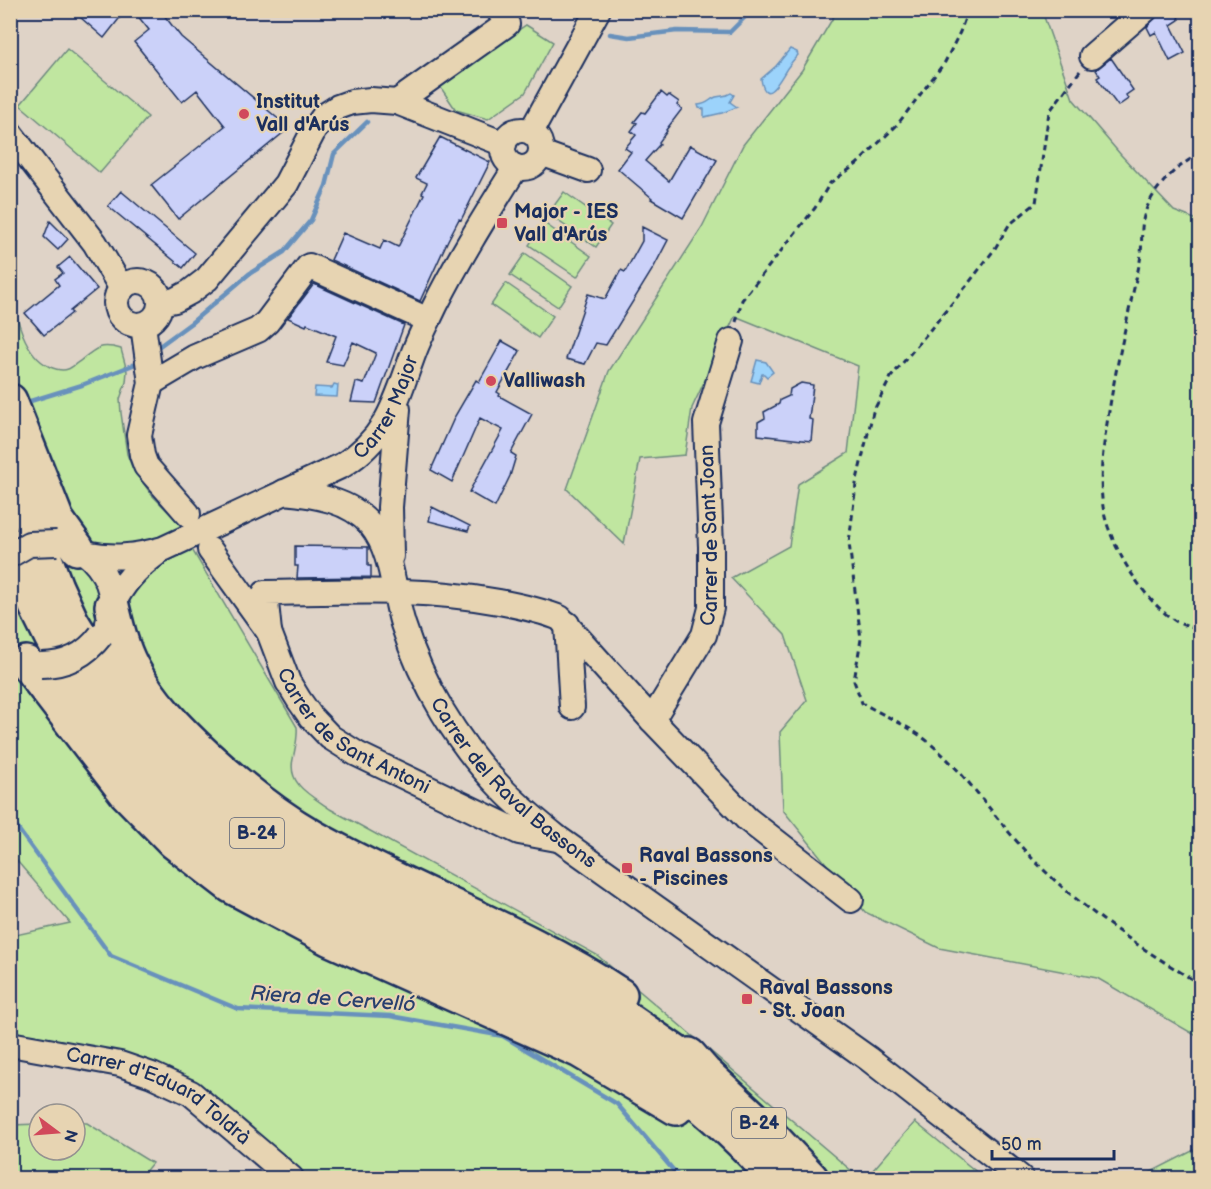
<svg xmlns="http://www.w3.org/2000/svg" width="1211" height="1189" viewBox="0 0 1211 1189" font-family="'Balsamiq Sans',sans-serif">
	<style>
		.green { fill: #c0e6a0; stroke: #6e8a7f; stroke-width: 1.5 }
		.water { fill: #9cd3fb; stroke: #6891bc; stroke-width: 1.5 }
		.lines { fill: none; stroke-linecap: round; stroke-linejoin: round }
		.stream { stroke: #6891bc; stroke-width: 4.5 }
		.building { fill: #cbd1f9; stroke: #1b2f5e; stroke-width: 1.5 }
		.minor-casing { stroke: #1b2f5e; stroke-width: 28 }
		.highway-casing { stroke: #1b2f5e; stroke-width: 38 }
		.path { stroke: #1b2f5e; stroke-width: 3; stroke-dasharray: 6 4.5; stroke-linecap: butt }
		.minor { stroke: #e7d4b2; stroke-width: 24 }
		.highway { stroke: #e7d4b2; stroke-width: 33 }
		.minor-bridge-casing { stroke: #1b2f5e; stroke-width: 28; stroke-linecap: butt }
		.minor-bridge { stroke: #e7d4b2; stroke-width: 24 }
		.poi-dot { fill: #d1495b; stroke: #e7d4b2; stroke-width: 2 }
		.labels { text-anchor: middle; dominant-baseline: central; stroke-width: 4.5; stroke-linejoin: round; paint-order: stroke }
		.shield { fill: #e7d4b2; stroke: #586077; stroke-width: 1.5 }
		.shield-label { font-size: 18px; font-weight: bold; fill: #1b2f5e }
		.poi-label { font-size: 20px; font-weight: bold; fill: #1b2f5e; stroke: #e7d4b2; text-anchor: start }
		.street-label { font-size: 20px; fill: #1b2f5e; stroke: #e7d4b2 }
		.water-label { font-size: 21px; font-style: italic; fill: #283f6e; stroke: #e7d4b2 }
	</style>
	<rect width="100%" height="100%" fill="#dfd3c7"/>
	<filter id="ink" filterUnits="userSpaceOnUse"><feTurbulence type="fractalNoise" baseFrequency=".0167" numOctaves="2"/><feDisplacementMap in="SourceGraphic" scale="12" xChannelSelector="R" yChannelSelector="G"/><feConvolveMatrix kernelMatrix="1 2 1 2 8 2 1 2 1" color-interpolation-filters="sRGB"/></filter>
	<g filter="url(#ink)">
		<path class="green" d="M837 11H1042L1073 99 1121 155 1174 211 1200 221V1038L1097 978 939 948 865 912 783 810 780 732 807 700 785 635 731 578 789 546 798 484 848 453 858 366 735 316 692 408 685 455 640 459 624 544 567 489 609 371 702 227 743 145 802 70Z
			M526 25 553 42 525 93 488 119 456 110 439 85Z
			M67 49 148 117 100 173 20 105Z
			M564 192 611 225 596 247 548 214Z
			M544 223 591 256 577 277 529 245Z
			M525 253 572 286 558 307 510 275Z
			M10 268C12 299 18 352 50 367 55 369 63 371 68 369 72 368 76 363 80 361 96 348 100 343 121 349L127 371 126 382 120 399 121 413 127 454 132 467 151 494 179 523 194 553 297 727C298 739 295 748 293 759 287 785 312 796 330 809L597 955 860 1178H563L546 1177 540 1178H307L194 1085 11 1037V936L70 923 11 854Z
			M506 283 553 316 538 338 491 305Z
			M915 1122 984 1178H866Z
			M75 1123H87L152 1163 140 1178H11V1125L39 1124V1150H75Z
			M1200 1147V1178H1142L1145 1175Z"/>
		<path class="water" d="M790 49 797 52 798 55C794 59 791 63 788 67 783 73 766 111 761 79L776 66Z
			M731 93 734 95 730 102 737 107 722 113 704 117V109L699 108 698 105C709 104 708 100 716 97 723 95 725 97 731 93Z
			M757 360 766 362 773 372 767 377 764 374H762L759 383 751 381Z
			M334 384 338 385 337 397 314 396 315 387 332 388Z"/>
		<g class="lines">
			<path class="stream" d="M610 34 629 37 677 31 730 32 752 10
				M154 350 191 323 249 274 284 252 311 220 326 186 334 154 367 122
				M24 403 82 385 133 365 140 360
				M10 818 111 956 238 1009 390 1016 503 1036 617 1104 680 1178"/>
		</g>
		<path class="building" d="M72 10H126L104 38Z
			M133 10H160L181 37 289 128 178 219 151 185 225 126 197 90 182 102 134 42 149 30Z
			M1161 10H1177L1179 20 1171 25 1185 53 1170 61 1156 32 1151 35 1147 27Z
			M1111 58 1133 90 1126 95 1128 99 1118 106 1097 78 1100 76 1096 70Z
			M661 92 667 97 669 95 679 102 677 105 682 109 666 130 667 131 659 142 660 144 645 161 669 181 690 145 717 160 683 218 651 199 652 198 618 169 631 152 625 148 636 135 631 131 637 123 634 122 642 112 645 113Z
			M440 137 490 162 461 220 459 219 448 240 420 301 331 260 343 233 380 249 384 240 398 247 424 194 422 193 427 183 416 178Z
			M121 191 195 253 183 268 108 206Z
			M50 221 68 239 58 250 44 237Z
			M642 227 668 240 654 267 606 345 596 343 585 364 566 359 588 294 605 299 621 270 625 272 642 241Z
			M70 257 97 289 70 311 72 313 44 335 25 313 59 285 55 279 63 273 58 267Z
			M314 284 404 325 376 403 351 402 356 382 364 384 376 353 353 342 343 365 326 362 336 336 307 324 306 326 288 318Z
			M502 341 520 351 497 392 500 394 499 396 532 414 511 453 516 456 510 476 495 507 469 492 503 430 480 418 452 482 431 470 455 416 476 380 479 382Z
			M801 383 813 385 809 419 813 420 811 441 758 435V422L765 418 764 412 779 404 780 400 789 396 790 389Z
			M432 507 470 526 468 531 429 521Z
			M295 546 368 547V566H371V577L297 578 298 566H295Z"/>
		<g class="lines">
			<defs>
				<g id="minor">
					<path d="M1092 56 1145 10"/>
					<path d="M397 102 507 24 499 10"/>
					<circle cx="522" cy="149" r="19"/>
					<path d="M531 132 598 10"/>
					<path d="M10 133 95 243 122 289"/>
					<path d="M541 153 588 170"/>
					<circle cx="138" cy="303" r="22"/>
					<path d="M160 303 175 300 190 292 207 279 286 184 314 130 324 116 338 107 352 102 371 100 397 102 504 144"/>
					<path d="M143 325 151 383 139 435 142 455 146 466 188 514"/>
					<path d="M151 383 195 357 258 330 267 322 309 266 428 320"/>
					<path id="s1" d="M284 492C315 495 350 500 371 525 393 552 393 592 403 624 422 684 457 743 501 788 519 807 539 823 559 839L869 1059 1021 1178"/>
					<path id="s2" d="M210 550 269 632 288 682 299 700 311 717 330 737 357 754 519 832 557 839"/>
					<path d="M83 551C105 568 119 595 108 623"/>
					<path id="s3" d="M85 553C113 559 135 557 163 549L343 465C389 436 396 400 414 352 420 336 428 321 435 306 459 258 488 212 516 167"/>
					<path d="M391 556 390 507 398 409"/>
					<path d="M112 606C123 583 136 569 156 554"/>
					<path d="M567 624 572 707"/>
					<path d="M269 632 265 593C343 592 422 587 499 602 520 606 540 610 560 618L652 720 747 819 851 900"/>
					<path id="s4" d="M652 720 704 635 711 608V547L706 423 731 341"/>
					<path id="s5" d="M10 1044 120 1064 152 1075 191 1093 291 1178"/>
				</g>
				<path id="highway" d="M10 401 57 520 77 548
					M10 466 56 587 72 622 113 689 142 729 212 798 242 823 275 845 354 889 531 970 623 1016 704 1072
					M10 545C40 623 83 704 139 766 183 815 238 857 295 891 325 909 360 922 392 937 477 977 565 1013 646 1062 656 1068 665 1076 674 1084 711 1112 745 1143 775 1178
					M112 606C117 627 122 648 132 667 150 702 179 731 207 757 240 787 275 815 313 837 413 894 524 931 620 995
					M26 663 126 793 174 842 231 886 330 939 580 1051 676 1108
					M689 1055 704 1072 757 1121 811 1178"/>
			</defs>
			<use href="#minor" class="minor-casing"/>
			<use href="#highway" class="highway-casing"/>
			<path class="path" d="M1080 71 1049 112 1036 203 1009 225 994 250 968 284 891 377 873 412 856 484 849 543 861 639 854 681 862 703C883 715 907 725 926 740 966 772 994 818 1029 855 1078 907 1140 948 1200 984
				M1200 154C1176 166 1152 188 1144 216 1140 230 1143 246 1140 261 1130 307 1119 353 1111 399 1105 437 1096 479 1105 517 1114 551 1147 606 1179 623 1185 626 1194 628 1200 630
				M736 322 742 300 815 208 830 183 857 164 897 125 945 62 960 32 968 10"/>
			<use href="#minor" class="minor"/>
			<use href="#highway" class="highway"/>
			<defs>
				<path id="minor-bridge" d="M10 555 29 544 57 543
					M41 665C66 665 85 656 101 635"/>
			</defs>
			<use href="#minor-bridge" class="minor-bridge-casing"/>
			<use href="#minor-bridge" class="minor-bridge"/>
		</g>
	</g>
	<g class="poi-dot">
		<circle cx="244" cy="114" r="6"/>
		<rect x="496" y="217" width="12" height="12" rx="3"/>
		<circle cx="491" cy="381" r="6"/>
		<rect x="621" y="862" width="12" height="12" rx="3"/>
		<rect x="741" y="993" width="12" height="12" rx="3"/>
	</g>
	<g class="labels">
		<g class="shield">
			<rect x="230" y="818" width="54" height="30" rx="4.5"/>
			<rect x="732" y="1108" width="54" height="30" rx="4.5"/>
		</g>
		<g class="shield-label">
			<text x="257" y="833">B-24</text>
			<text x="759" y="1123">B-24</text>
		</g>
		<g class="poi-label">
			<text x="256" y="102">Institut<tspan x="256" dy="23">Vall d'Arús</tspan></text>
			<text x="514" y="212">Major - IES<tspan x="514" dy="23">Vall d'Arús</tspan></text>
			<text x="503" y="381">Valliwash</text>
			<text x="639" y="856">Raval Bassons<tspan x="639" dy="23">- Piscines</tspan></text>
			<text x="759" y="988">Raval Bassons<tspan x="759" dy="23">- St. Joan</tspan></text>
		</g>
		<g class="street-label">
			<text stroke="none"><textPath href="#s3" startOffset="352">Carrer Major</textPath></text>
			<text stroke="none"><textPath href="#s4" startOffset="200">Carrer de Sant Joan</textPath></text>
			<text stroke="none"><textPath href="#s2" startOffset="238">Carrer de Sant Antoni</textPath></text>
			<text stroke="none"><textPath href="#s1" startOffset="398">Carrer del Raval Bassons</textPath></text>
			<text stroke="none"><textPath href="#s5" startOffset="160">Carrer d'Eduard Toldrà</textPath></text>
		</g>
		<g class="water-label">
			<text transform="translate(333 999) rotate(4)">Riera de Cervelló</text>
		</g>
	</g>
	<rect width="1211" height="1189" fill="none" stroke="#e7d4b2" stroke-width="36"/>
	<rect x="18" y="18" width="1175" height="1153" fill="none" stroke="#1b2f5e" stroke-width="2" filter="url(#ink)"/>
	<g transform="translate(57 1132) rotate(106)"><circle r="28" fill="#e7d4b2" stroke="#959290" stroke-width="1.5"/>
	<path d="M0-4.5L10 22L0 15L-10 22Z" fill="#d1495b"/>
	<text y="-9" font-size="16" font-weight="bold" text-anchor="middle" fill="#1b2f5e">N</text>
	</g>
	<path d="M992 1150v9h122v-9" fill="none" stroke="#1b2f5e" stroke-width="3"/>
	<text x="1001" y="1150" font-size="18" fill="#1b2f5e" stroke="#e7d4b2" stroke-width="4.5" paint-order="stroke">50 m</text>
</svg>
